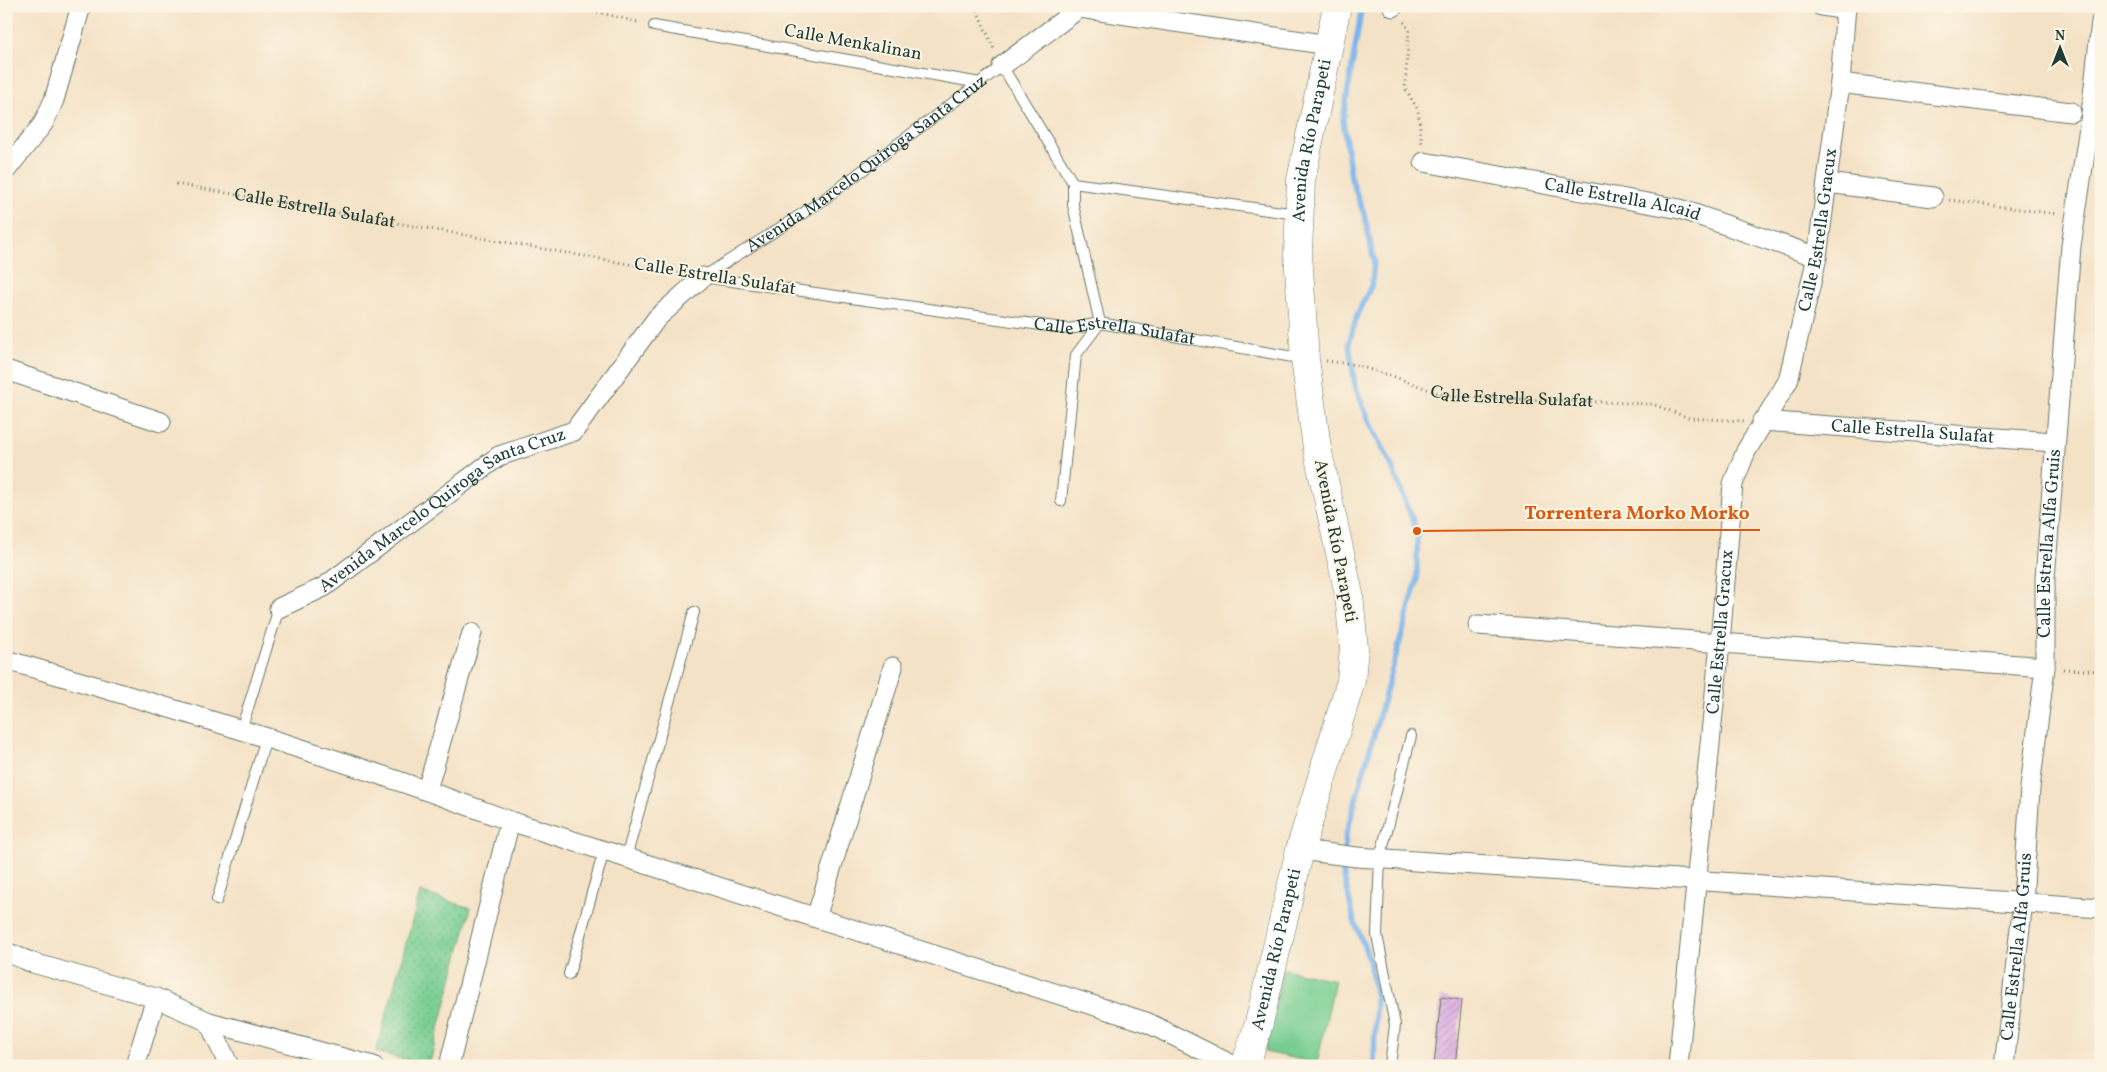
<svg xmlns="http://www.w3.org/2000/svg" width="2107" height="1072" viewBox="0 0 2107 1072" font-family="Vollkorn,serif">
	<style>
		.grass { fill: url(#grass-dots); stroke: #4b8664 }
		.green { fill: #77ce93; stroke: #4b8664 }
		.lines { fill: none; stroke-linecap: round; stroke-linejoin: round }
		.stream { stroke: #7ab4eb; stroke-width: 5.5 }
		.building { fill: url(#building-hatch) }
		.lane-casing { stroke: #6a7767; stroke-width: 12 }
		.street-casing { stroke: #6a7767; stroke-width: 21 }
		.secondary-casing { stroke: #6a7767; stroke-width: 29 }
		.path { stroke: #6a7767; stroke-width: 3; stroke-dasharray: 1 4; stroke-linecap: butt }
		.lane { stroke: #fff; stroke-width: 10 }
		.street { stroke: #fff; stroke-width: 19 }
		.secondary { stroke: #fff; stroke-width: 28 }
		.labels { text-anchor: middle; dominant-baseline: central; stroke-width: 4; stroke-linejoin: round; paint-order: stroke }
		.street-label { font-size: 18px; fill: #1f3d34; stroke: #fcf5e5 }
		.leader { fill: none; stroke: #de580e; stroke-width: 2 }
		.callout-dot { fill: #de580e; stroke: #fcf5e5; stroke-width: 2 }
		.callout-label { font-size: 19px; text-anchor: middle; font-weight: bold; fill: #de580e; stroke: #fcf5e5; stroke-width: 4; stroke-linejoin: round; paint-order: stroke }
	</style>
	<defs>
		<pattern id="grass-dots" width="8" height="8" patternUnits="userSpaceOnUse" patternTransform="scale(1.25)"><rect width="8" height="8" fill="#77ce93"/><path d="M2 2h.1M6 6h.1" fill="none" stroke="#61a879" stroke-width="1.8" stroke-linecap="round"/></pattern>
		<pattern id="building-hatch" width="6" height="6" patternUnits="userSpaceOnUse" patternTransform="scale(1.25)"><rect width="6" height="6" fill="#ddaee3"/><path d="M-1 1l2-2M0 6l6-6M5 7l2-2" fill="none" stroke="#b38fb9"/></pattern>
	</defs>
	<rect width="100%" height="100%" fill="#fcf5e5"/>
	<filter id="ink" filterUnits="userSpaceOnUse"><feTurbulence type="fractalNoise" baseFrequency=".02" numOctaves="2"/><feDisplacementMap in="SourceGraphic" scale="10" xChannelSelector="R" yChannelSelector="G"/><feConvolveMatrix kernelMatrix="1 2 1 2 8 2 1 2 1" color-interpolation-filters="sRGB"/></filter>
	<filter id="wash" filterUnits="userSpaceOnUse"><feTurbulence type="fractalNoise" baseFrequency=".0096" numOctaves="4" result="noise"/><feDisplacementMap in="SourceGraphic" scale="20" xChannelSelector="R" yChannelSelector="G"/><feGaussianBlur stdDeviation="1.12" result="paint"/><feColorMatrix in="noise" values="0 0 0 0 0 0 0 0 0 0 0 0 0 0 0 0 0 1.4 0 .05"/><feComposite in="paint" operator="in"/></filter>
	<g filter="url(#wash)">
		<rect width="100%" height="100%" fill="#f4e2c6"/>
		<path class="grass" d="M420 892 471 908 429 1066 376 1052Z"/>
		<path class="green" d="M1283 969 1335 980 1317 1063 1265 1052Z"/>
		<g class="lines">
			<path class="stream" d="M1362 6 1343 120 1351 178 1365 217 1374 261 1372 284 1357 315 1349 343 1355 386 1370 423 1390 462 1417 531V580L1346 835 1342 868 1354 920 1369 959 1376 998 1374 1066"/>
		</g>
		<g id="blocks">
			<path class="building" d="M1441 997 1462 1000 1455 1066H1434Z"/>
		</g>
	</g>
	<g filter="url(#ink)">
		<use href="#blocks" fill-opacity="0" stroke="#6a7767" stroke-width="1"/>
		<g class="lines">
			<defs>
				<g id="lane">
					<path d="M654 26 980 83"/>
					<path d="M1073 183 1297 214"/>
					<path id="s3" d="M703 277 819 203 1002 66 1073 183V205L1100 323"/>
					<path id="s4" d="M703 277 1069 329 1100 323 1304 359"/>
					<path d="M1061 501 1076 355 1100 323"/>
					<path d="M241 730 279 608"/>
					<path d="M626 858 694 612"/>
					<path d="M217 900 266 738"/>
					<path d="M569 974 604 851"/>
					<path d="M1390 1066 1395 1025 1377 935 1380 858 1411 736"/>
				</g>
				<g id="street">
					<path d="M1821 6 1845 10"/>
					<path d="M1393 7V6"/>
					<path d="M1080 8 1329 45"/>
					<path d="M1002 66 1082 6"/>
					<path d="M1840 83 2071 112"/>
					<path id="s5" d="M1424 162 1680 209 1817 257"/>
					<path d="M6 170 43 124 54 100 81 6"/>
					<path d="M1828 183 1933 197"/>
					<path d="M6 370 161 422"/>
					<path id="s6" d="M1762 421 2054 442"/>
					<path id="s7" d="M279 608 324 587 499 456 574 431 657 318 703 277"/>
					<path d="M1478 625 2045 667"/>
					<path d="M6 660C175 709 345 759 510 821L1146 1022 1234 1066"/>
					<path d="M427 790 472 633"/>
					<path d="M1300 850 1357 857 2101 908"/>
					<path d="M816 918 893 667"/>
					<path d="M6 952 33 963 156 998 209 1022 229 1066"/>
					<path d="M209 1022 373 1066"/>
					<path d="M135 1066 156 998"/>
					<path d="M449 1066 510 821"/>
					<path id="s8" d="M1678 1066 1720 643 1733 484 1746 451 1788 381 1817 257 1840 83 1846 6"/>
					<path id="s9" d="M2004 1066 2023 902 2030 788 2045 667V578L2071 246 2091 114 2101 22"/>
				</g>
				<g id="secondary">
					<path id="s10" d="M1245 1066 1258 1027 1300 850 1351 681 1354 648 1349 594 1317 448 1305 359 1298 253 1301 180 1337 6"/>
				</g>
			</defs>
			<use href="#lane" class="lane-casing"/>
			<use href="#street" class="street-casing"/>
			<use href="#secondary" class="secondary-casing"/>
			<g class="path">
				<path d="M573 6 641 23"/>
				<path d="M975 6 994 49"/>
				<path d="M1404 22 1409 29 1405 88 1418 110 1422 145"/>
				<path id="s1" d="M176 184 680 273"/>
				<path d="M1949 200 2057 214"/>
				<path id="s2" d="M1326 361 1352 364 1395 377 1446 396 1652 404 1689 418 1744 421"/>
				<path d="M2063 669 2101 671"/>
			</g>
			<use href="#lane" class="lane"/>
			<use href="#street" class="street"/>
			<use href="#secondary" class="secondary"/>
		</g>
	</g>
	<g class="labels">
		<g class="street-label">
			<text transform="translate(853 43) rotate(10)">Calle Menkalinan</text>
			<text stroke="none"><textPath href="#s10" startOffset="946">Avenida Río Parapeti</textPath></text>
			<text stroke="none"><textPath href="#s3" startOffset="199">Avenida Marcelo Quiroga Santa Cruz</textPath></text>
			<text stroke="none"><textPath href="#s5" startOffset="202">Calle Estrella Alcaid</textPath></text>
			<text stroke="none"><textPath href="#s1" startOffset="141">Calle Estrella Sulafat</textPath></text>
			<text stroke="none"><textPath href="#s8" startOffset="856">Calle Estrella Gracux</textPath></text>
			<text transform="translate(715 277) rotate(9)">Calle Estrella Sulafat</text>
			<text stroke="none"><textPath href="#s4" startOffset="416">Calle Estrella Sulafat</textPath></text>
			<text stroke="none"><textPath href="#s2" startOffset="191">Calle Estrella Sulafat</textPath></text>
			<text stroke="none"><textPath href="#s6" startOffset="151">Calle Estrella Sulafat</textPath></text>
			<text stroke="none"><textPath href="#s7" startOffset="192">Avenida Marcelo Quiroga Santa Cruz</textPath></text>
			<text transform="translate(1335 541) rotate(79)">Avenida Río Parapeti</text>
			<text stroke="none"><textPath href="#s9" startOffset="525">Calle Estrella Alfa Gruis</textPath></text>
			<text stroke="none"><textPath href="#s8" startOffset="436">Calle Estrella Gracux</textPath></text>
			<text stroke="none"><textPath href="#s9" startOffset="120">Calle Estrella Alfa Gruis</textPath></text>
			<text stroke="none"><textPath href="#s10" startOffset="121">Avenida Río Parapeti</textPath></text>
		</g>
	</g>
	<path class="leader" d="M1417 531L1514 530H1760"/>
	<circle class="callout-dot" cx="1417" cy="531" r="5"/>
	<g class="callout-label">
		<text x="1637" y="519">Torrentera Morko Morko</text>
	</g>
	<rect width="2107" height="1072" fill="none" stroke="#fcf5e5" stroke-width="25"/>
	<g transform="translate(2060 48)" stroke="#fcf5e5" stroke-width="4" paint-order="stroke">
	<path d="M0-4L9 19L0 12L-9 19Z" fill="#1f3d34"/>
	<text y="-8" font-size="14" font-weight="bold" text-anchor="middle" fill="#1f3d34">N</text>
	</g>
</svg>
